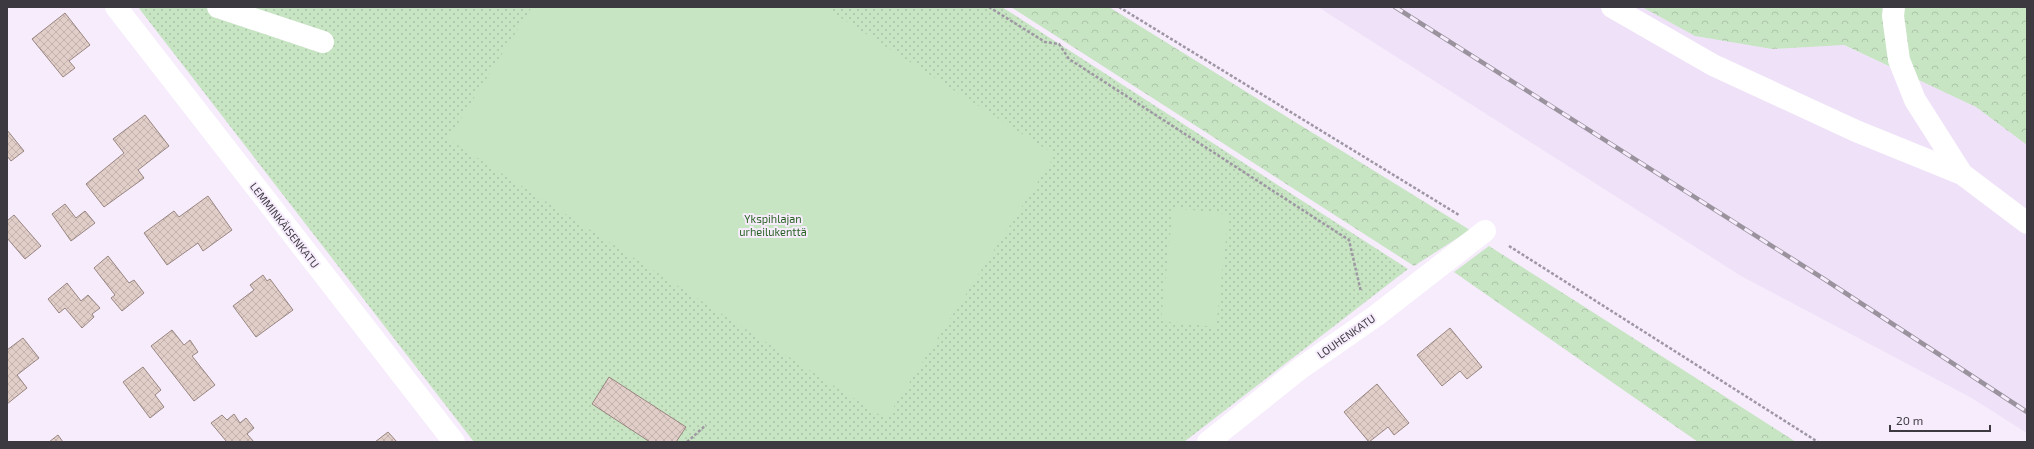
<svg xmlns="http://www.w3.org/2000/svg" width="2034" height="449" viewBox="0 0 2034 449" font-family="'Exo 2',sans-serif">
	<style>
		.built { fill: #eee1f8 }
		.forest { fill: url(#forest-crowns) }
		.park { fill: url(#park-dots) }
		.pitch { fill: #c7e4c3 }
		.building { fill: url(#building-cross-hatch); stroke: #988580 }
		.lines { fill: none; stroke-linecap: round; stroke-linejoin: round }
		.path { stroke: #9e97a3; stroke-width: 2.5; stroke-dasharray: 3 2; stroke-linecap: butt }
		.minor { stroke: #fff; stroke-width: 22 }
		.rail-casing { stroke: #9a939e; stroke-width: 4.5 }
		.rail { stroke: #f6ecfc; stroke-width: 3; stroke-dasharray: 9; stroke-linecap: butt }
		.labels { text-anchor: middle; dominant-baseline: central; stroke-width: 4; stroke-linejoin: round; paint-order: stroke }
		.park-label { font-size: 11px; fill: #2b6326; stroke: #f6ecfc }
		.street-label { font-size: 11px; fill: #3d3940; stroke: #f6ecfc }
	</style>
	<defs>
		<pattern id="forest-crowns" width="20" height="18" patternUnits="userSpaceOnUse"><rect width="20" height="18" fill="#c7e4c3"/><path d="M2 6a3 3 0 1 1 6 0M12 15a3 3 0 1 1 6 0" fill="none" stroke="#acc4a9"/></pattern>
		<pattern id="park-dots" width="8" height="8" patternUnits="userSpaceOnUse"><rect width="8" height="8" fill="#c7e4c3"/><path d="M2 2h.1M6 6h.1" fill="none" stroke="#acc4a9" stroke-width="1.8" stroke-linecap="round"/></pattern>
		<pattern id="building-cross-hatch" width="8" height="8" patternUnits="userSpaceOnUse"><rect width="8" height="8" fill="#e2cec9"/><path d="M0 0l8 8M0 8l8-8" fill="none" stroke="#c3b2ae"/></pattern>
	</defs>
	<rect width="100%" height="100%" fill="#f6ecfc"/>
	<path class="built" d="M1318 7H1642L1695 36 1772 49 1843 45 1976 107 2027 145V433L1970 397 1741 276Z"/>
	<path class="forest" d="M1011 7H1109L1470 230 1414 266Z
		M1642 7H2027V145L1976 107 1844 45 1772 49 1695 36Z
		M1489 246 1796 442H1698L1454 272Z"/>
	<path class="park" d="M138 7H1002L1408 269 1184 442H474Z"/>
	<path class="pitch" d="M532 7H824L1055 155 886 419 448 139Z
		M1173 208 1229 214 1216 327 1161 321Z"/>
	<path class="building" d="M65 13 90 45 69 61 75 68 63 77 32 39Z
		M145 115 169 146 138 170 144 178 104 207 86 184 124 153 113 139Z
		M7 130 24 151 11 161 7 156Z
		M208 196 232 230 203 251 198 243 167 265 144 233 174 211 179 217Z
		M65 204 76 218 85 211 95 223 71 241 52 214Z
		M14 215 41 246 25 259 7 238V221Z
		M108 256 129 283 134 280 144 293 122 311 111 298 115 295 94 268Z
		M263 275 267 281 270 279 293 310 256 337 233 306 254 290 250 285Z
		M67 283 81 301 88 295 100 308 92 314 94 317 82 328 65 308 59 313 48 299Z
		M1450 328 1482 367 1467 379 1460 371 1442 386 1417 355Z
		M172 330 184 345 190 340 198 352 192 356 215 385 194 401 151 346Z
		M23 338 39 358 17 375 27 388 7 404V350Z
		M143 367 161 390 155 395 164 407 150 418 123 382Z
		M609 377 686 427 676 442H650L592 404Z
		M1377 384 1409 423 1394 435 1388 427 1369 442 1344 412Z
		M234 414 240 423 246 418 254 428 247 434 254 442H227L211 423 222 415 227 420Z
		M388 432 397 442H375Z
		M58 435 63 442H49Z"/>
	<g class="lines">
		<path class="path" d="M989 7 1045 42 1059 44 1069 59 1349 240 1361 292
			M1119 7 1459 215
			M1509 246 1818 442
			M687 442 706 425"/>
		<path class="minor" d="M116 7 454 442
			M218 7 323 42
			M1612 7 1713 65 1856 131 1962 174
			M1894 7 1893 16 1899 60 1915 100 1962 174 2027 223
			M1208 442 1301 368 1377 315 1485 231"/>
		<defs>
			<path id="rail" d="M1395 7 1824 279 2027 412"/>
		</defs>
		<use href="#rail" class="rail-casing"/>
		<use href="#rail" class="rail"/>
	</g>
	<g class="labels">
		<g class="park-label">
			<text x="773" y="218">Ykspihlajan<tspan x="773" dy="13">urheilukenttä</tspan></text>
		</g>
		<g class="street-label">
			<text transform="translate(285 225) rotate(52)">LEMMINKÄISENKATU</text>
			<text transform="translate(1346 336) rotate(-35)">LOUHENKATU</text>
		</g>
	</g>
	<rect width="2034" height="449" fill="none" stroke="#3d3940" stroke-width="16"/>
	<path d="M1890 425v6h100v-6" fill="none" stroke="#3d3940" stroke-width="2"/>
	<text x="1896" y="425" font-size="12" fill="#3d3940" stroke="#f6ecfc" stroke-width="3" paint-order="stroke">20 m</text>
</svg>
